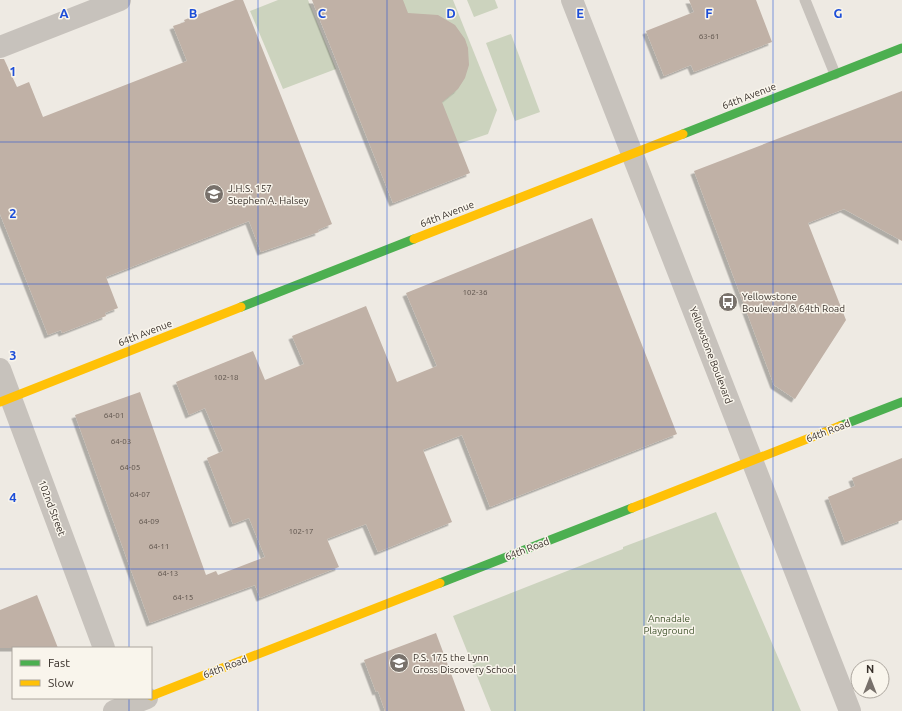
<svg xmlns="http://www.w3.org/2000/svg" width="902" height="711" viewBox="0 0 902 711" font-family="Ubuntu,sans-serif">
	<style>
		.green { fill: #ccd3be }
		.building { fill: #c0b1a6; filter: url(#shadow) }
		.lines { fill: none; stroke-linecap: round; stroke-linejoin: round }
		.lane { stroke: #c7c2bc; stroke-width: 11 }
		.street { stroke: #c7c2bc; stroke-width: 22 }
		.fast { stroke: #4caf50; stroke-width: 9 }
		.slow { stroke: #ffc107; stroke-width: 9 }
		.grid { fill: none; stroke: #1d4ed8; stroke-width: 1; stroke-opacity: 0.55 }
		.labels { text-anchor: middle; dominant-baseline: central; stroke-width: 3; stroke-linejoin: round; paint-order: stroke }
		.number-label { font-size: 8px; fill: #5a5049 }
		.street-label { font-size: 10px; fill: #38302a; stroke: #f9f5ec }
		.poi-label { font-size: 10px; fill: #38302a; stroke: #f9f5ec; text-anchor: start }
		.park-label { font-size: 10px; fill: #42552f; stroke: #f9f5ec }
		.grid-label { font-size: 13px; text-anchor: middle; font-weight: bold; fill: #1d4ed8; stroke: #f9f5ec; stroke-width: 3; stroke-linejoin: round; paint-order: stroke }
	</style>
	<defs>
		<filter id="shadow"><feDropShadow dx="-3.5" dy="3.5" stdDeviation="0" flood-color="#0004"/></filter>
	</defs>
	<rect width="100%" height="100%" fill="#eeeae3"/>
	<path class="green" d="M278 0H308L336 69 283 89 250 11Z
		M382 0H453L497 110 488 134 446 148Z
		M467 0H495L498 8 474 17Z
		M511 34 540 112 515 121 486 43Z
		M716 512 801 711H491L453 616 623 549V547Z"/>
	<path class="building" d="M235 0H243L332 224 318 230 319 232 261 252 249 221 106 277 118 308 105 313 106 316 62 333 61 330 48 335 0 214V59H4L17 87 29 82 43 117 187 61 173 26 185 22 184 20Z
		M312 0H403L408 13 438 15 455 25 465 39 468 48 469 65 465 78 458 89 442 102 470 173 393 203Z
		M689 0H756L772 42 694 72 691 65 664 76 646 31 694 12Z
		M902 91V241L844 209 808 223 846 320 795 399 774 385 694 171Z
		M592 218 677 434 490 507 462 435 423 450 452 522 378 552 366 524 327 539 339 567 260 598 255 585 150 623 75 415 140 392 206 575 216 571 218 575 265 557 249 518 233 524 207 458 223 451 205 408 189 415 176 382 253 351 265 380 304 364 292 336 366 306 397 382 437 366 406 293Z
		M902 458V520L845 542 828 497 855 486 852 478Z
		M37 595 58 648H0V610Z
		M436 633 465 711H385L378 691 376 692 364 660Z"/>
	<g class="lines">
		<path class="lane" d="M805 0 835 74"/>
		<path class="street" d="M572 0 850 711
			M0 47 120 0
			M0 369 104 648
			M114 711 147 698"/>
		<path class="fast" d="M683 134 902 48
			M241 307 414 239
			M840 426 902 402
			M440 583 632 508"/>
		<path class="slow" d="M414 239 683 134
			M0 402 241 307
			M632 508 840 426
			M151 696 440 583"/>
	</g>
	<path class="grid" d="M129 0V648M258 0V711M387 0V711M515 0V711M644 0V711M773 0V711M0 142H902M0 284H902M0 427H902M0 569H902M129 698V711"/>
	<defs>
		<symbol id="school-disc" viewBox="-11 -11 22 22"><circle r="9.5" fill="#78716b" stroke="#f9f5ec"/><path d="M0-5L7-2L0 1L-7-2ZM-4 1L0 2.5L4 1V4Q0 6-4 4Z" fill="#fff"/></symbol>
		<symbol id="bus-disc" viewBox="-11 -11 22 22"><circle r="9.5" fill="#78716b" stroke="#f9f5ec"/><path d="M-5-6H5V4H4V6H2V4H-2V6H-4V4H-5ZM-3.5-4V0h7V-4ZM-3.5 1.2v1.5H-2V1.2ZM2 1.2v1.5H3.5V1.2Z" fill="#fff"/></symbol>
	</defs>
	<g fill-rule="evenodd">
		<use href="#school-disc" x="203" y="183" width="22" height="22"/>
		<use href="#bus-disc" x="717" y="291" width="22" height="22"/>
		<use href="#school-disc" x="388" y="652" width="22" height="22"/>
	</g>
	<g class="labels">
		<g class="number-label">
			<text x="709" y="36">63-61</text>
			<text x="475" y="292">102-36</text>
			<text x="226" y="377">102-18</text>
			<text x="114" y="415">64-01</text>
			<text x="121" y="441">64-03</text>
			<text x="130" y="467">64-05</text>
			<text x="140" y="494">64-07</text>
			<text x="149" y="521">64-09</text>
			<text x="301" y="531">102-17</text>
			<text x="159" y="546">64-11</text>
			<text x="168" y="573">64-13</text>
			<text x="183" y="597">64-15</text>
		</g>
		<g class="street-label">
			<text transform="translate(749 96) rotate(-21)">64th Avenue</text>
			<text transform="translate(447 214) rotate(-21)">64th Avenue</text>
			<text transform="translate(145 333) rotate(-21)">64th Avenue</text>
			<text transform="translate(711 355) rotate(69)">Yellowstone Boulevard</text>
			<text transform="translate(828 431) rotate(-21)">64th Road</text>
			<text transform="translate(52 508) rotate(69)">102nd Street</text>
			<text transform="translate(527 549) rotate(-21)">64th Road</text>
			<text transform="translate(225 667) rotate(-21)">64th Road</text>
		</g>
		<g class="poi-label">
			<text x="228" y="188">J.H.S. 157<tspan x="228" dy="12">Stephen A. Halsey</tspan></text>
			<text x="742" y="296">Yellowstone<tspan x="742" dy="12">Boulevard &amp; 64th Road</tspan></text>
			<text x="413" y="657">P.S. 175 the Lynn<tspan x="413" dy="12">Gross Discovery School</tspan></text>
		</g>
		<g class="park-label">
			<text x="669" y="618">Annadale<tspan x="669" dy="12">Playground</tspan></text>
		</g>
	</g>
	<g class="grid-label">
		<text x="64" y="18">A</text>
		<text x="193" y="18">B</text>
		<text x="322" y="18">C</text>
		<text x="451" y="18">D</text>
		<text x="580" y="18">E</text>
		<text x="709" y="18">F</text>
		<text x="838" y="18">G</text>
		<text x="13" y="76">1</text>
		<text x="13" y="218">2</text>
		<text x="13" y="360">3</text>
		<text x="13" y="502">4</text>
	</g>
	<rect x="12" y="647" width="140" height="52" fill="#f9f5ec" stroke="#aca69e"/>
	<rect x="20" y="660" width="20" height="6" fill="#4caf50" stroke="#aca69e"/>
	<text x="48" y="667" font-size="12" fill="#38302a">Fast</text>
	<rect x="20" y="680" width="20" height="6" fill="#ffc107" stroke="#aca69e"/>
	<text x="48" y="687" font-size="12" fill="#38302a">Slow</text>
	<g transform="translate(870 679)"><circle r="19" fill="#f9f5ec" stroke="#aca69e"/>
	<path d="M0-3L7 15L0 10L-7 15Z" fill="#78716b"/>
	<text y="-6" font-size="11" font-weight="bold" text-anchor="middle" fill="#38302a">N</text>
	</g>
</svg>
